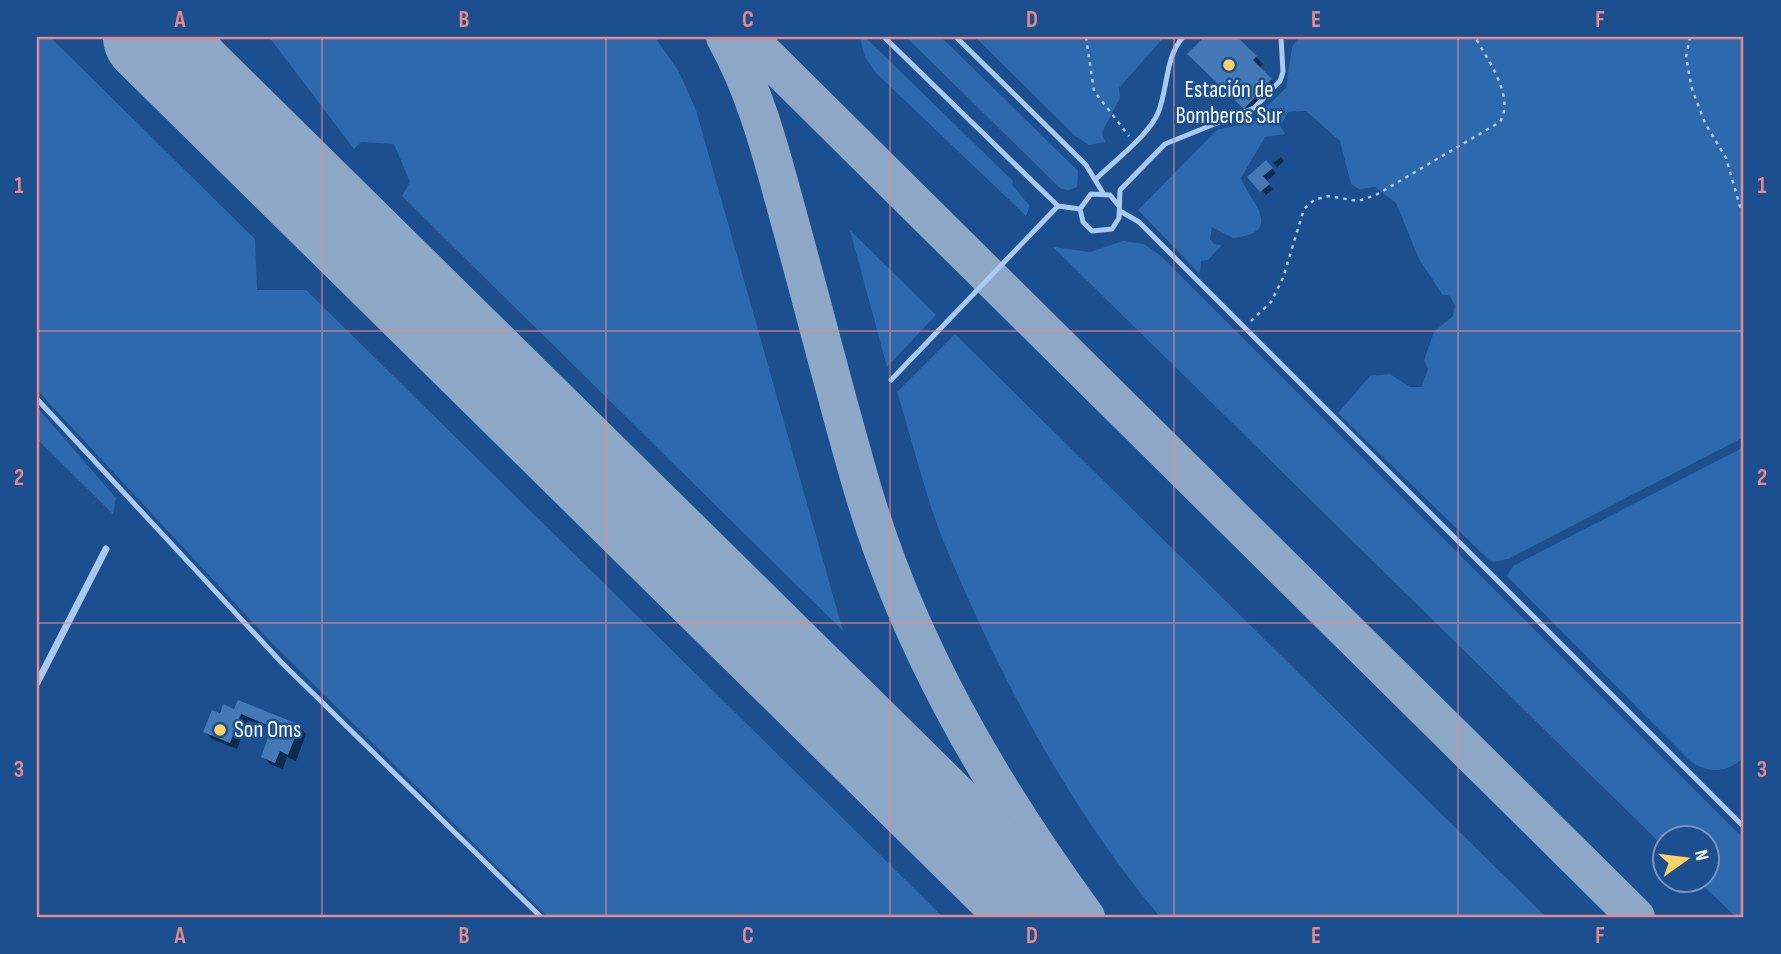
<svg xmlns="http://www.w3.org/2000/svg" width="1781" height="954" viewBox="0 0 1781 954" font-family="'Sofia Sans Condensed',sans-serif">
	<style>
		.green { fill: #2e69ad }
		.shadow { fill: #0007 }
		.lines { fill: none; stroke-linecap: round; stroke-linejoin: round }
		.taxiway { stroke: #8da7c7; stroke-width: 38 }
		.runway { stroke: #8da7c7; stroke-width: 94 }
		.building { fill: #4478b7 }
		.path { stroke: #a9c9ee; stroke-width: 2.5; stroke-dasharray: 3.5 5; stroke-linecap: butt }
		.service { stroke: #a9c9ee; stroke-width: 5 }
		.minor { stroke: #a9c9ee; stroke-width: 7 }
		.grid { fill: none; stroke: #e88989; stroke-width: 2; stroke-opacity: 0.55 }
		.poi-dot { fill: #ffd166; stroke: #1b4f8f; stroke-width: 2.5 }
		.labels { text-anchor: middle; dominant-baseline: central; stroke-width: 5; stroke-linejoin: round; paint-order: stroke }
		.poi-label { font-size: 23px; fill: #fff; stroke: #1b4f8f }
		.neatline { fill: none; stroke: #e88989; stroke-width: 2.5 }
		.grid-label { font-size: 23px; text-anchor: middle; font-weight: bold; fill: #e88989 }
	</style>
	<rect width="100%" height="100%" fill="#1b4f8f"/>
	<path class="green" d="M37 37H50L255 239 257 290H306L943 917H548L272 643 37 390Z
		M269 37H655L679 72 696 110 843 631 402 196 410 182 394 144 361 142 354 149Z
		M860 37H865L1013 181 1012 185 1030 206 1026 216 875 72 865 57Z
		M906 37H941L1078 171 1077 187 1069 190 1061 189Z
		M975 37H1164L1119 88 1120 98 1102 132 1105 142 1089 145 1074 135Z
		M1299 37H1744V437L1508 559 1494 562 1489 560 1338 413 1370 376 1390 374 1410 387H1421L1428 369 1424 360 1434 332 1453 316 1455 306 1450 296 1442 294 1419 259 1396 203 1375 187 1359 189 1351 184 1340 141 1306 111 1288 112 1280 126 1285 134 1265 137 1241 178C1250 202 1286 232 1233 238L1212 227 1210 239 1214 244 1222 245 1208 260 1201 261 1200 274 1138 210 1217 130 1245 123 1256 117 1286 88 1292 47Z
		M850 230 936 315 887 367Z
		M1123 241 1144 244 1160 255 1744 839V917H1736L1698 881 1708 880V838H1666L1665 848 1053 247 1090 252Z
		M955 334 1546 917H1160C1068 807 1000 677 945 545 925 496 913 442 897 392Z
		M37 407 116 498 113 514 37 439Z
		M1744 447V757C1727 774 1706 774 1688 759L1507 576 1513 566Z"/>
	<path class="shadow" d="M1207 37H1235L1263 64 1259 68 1278 87 1274 91 1272 88 1249 112 1190 54Z
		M1281 157 1284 161 1277 167 1273 163Z
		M1266 163 1276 173 1266 182 1273 189 1266 195 1250 177Z
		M224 706 299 726 306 734 296 761 287 757 283 769 270 764 263 756 273 730 248 720 237 749 212 739 205 732Z"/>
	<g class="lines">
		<path class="taxiway" d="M195 37 263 135 345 229
			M725 37C758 96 773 161 791 226 815 313 837 401 862 487 908 645 990 785 1086 917
			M747 37 1636 917"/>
		<path class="runway" d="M150 37 1043 917"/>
	</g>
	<path class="building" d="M1204 37H1237L1257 56 1253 60 1272 79 1244 109 1187 54Z
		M1266 160 1273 168 1263 176 1270 184 1260 192 1247 177Z
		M238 700 300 725 288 755 280 751 275 763 261 757 272 727 241 714 230 743 203 732 212 710 220 713 223 704 234 709Z"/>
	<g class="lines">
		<path class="path" d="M1086 37 1094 91 1129 136
			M1690 37 1686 57 1692 89 1705 123 1726 158 1744 220
			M1251 321 1271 302 1283 278 1304 209 1314 200 1328 196 1358 201 1376 195 1500 122C1515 97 1488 60 1475 37"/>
		<path class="service" d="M884 37 1058 206 1080 209
			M956 37 1086 165 1103 193
			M1095 180C1113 162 1149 135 1158 113 1168 89 1165 57 1183 37
			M1118 205 1110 195 1091 194 1080 209 1083 222 1092 231 1112 229 1119 218 1120 190 1165 144 1254 108 1280 81 1283 72 1281 37
			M1120 211 1139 222 1744 827
			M891 380 1058 206
			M37 399 281 662 541 917"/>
		<path class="minor" d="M37 683 106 549"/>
	</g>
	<path class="grid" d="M322 37V917M606 37V917M890 37V917M1174 37V917M1458 37V917M37 331H1744M37 623H1744"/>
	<g class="poi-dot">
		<circle cx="1229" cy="65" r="7"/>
		<circle cx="220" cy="730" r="7"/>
	</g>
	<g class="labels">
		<g class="poi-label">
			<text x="1229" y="90">Estación de<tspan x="1229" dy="26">Bomberos Sur</tspan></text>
			<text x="234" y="730" text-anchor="start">Son Oms</text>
		</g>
	</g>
	<rect width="1781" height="954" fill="none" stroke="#1b4f8f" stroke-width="77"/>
	<g transform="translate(1686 859) rotate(76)"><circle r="33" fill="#1b4f8f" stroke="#7695bc" stroke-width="2"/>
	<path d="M0-5L12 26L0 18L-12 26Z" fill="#ffd166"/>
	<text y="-10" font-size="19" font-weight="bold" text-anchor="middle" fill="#ffffff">N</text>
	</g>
	<rect x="38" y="38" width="1704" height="878" class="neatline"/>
	<g class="grid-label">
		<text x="180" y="27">A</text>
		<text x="464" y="27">B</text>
		<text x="748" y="27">C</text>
		<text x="1032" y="27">D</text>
		<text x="1316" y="27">E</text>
		<text x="1600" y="27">F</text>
		<text x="19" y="193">1</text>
		<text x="1762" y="193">1</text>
		<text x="19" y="485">2</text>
		<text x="1762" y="485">2</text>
		<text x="19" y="777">3</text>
		<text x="1762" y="777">3</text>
		<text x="180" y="943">A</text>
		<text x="464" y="943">B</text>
		<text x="748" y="943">C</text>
		<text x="1032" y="943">D</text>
		<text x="1316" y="943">E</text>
		<text x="1600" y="943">F</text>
	</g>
</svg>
